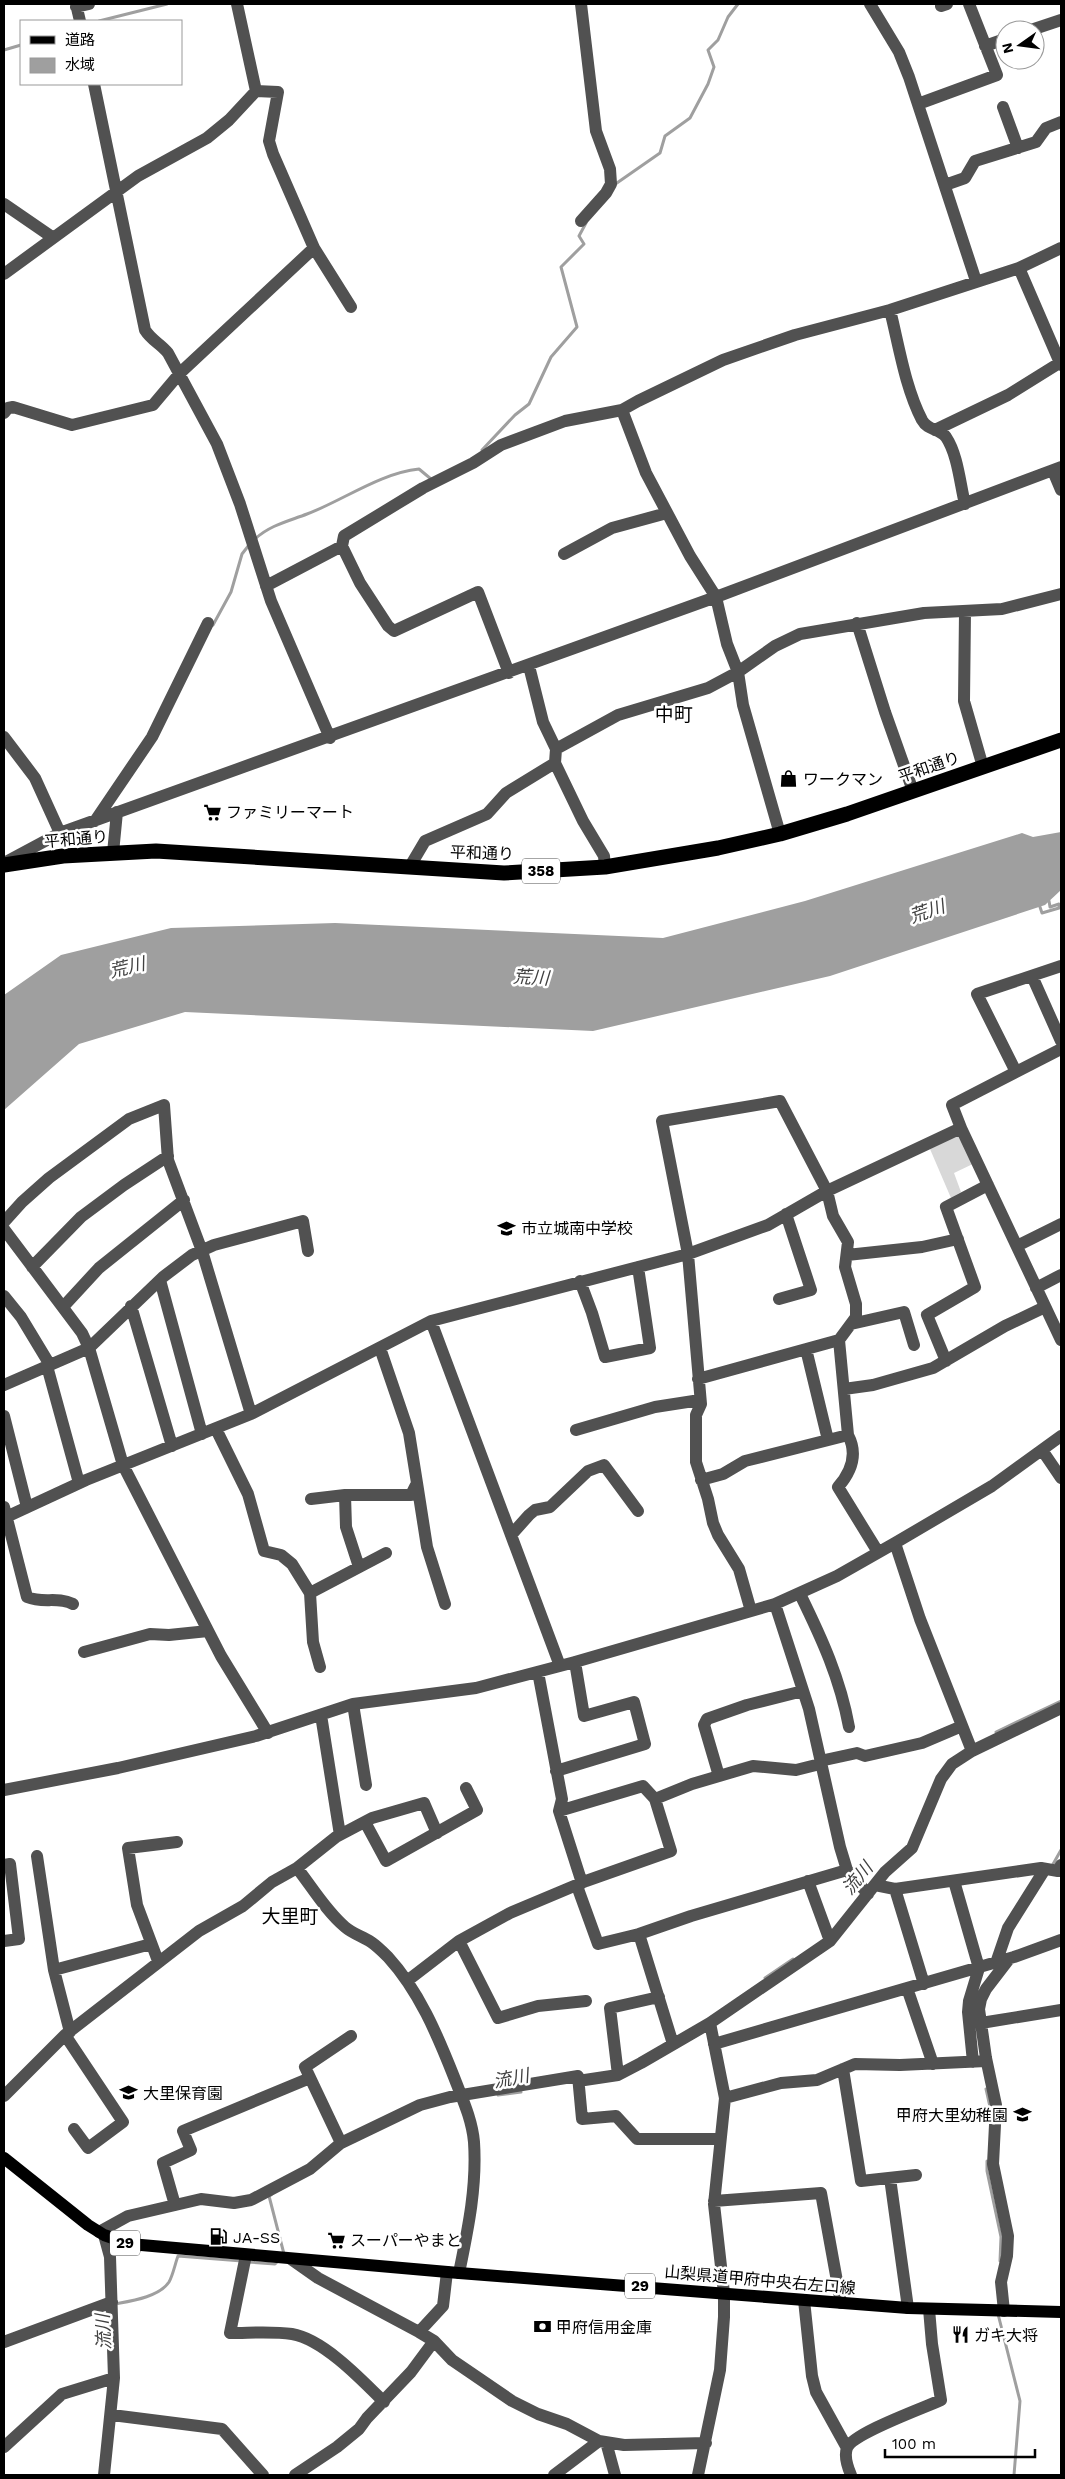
<svg xmlns="http://www.w3.org/2000/svg" width="1065" height="2479" viewBox="0 0 1065 2479" font-family="'Work Sans','Noto Sans JP',sans-serif">
	<style>
		.green { fill: #d8d8d8 }
		.water { fill: #9f9f9f }
		.lines { fill: none; stroke-linecap: round; stroke-linejoin: round }
		.stream { stroke: #9f9f9f; stroke-width: 3 }
		.minor { stroke: #515151; stroke-width: 12 }
		.major { stroke: #000; stroke-width: 12 }
		.highway { stroke: #000; stroke-width: 15 }
		.labels { text-anchor: middle; dominant-baseline: central; stroke-width: 5; stroke-linejoin: round; paint-order: stroke }
		.shield { fill: #fff; stroke: #4c4c4c; stroke-width: 1 }
		.shield-label { font-size: 15px; font-weight: bold; fill: #000 }
		.street-label { font-size: 16px; fill: #000; stroke: #fff }
		.poi-label { font-size: 16px; fill: #000; stroke: #fff; text-anchor: start }
		.water-label { font-size: 18px; font-style: italic; fill: #404040; stroke: #fff }
		.quarter-label { font-size: 19px; fill: #000; stroke: #fff }
	</style>
	<rect width="100%" height="100%" fill="#fff"/>
	<path class="green" d="M963 1132 977 1162 954 1173 961 1192 951 1198 930 1149Z"/>
	<path class="water" d="M1061 832V890L1045 905 830 976 593 1031 185 1012 79 1044 4 1110V995L61 955 171 928 335 923 663 938 805 901 1022 833 1033 837Z"/>
	<g class="lines">
		<path class="stream" d="M99 21 167 4
			M4 50 21 45
			M614 185 660 153 665 136 690 118 708 84 714 67 708 50 718 40 728 17 738 4
			M482 450 515 415 529 404 551 357 577 327 561 267 584 244 579 236 586 223
			M255 539C270 525 289 521 307 514 342 501 380 473 419 469L431 479
			M213 625 231 592 242 554 249 545
			M1040 907 1042 913 1059 908V904L1050 907 1049 901
			M996 1732 1061 1701
			M1052 1866 1061 1850
			M765 1978 793 1959
			M986 2089 990 2107 989 2120
			M498 2095 521 2092
			M987 2161V2171L1001 2237 1000 2261
			M271 2195 269 2196 284 2254
			M248 2262 275 2264 278 2261
			M115 2304C131 2301 159 2297 169 2282 173 2275 175 2264 178 2256L242 2261
			M998 2314 1020 2401 1014 2475"/>
		<path class="minor" d="M76 4 80 21
			M581 4 596 131 610 169 611 184 606 193 581 221
			M870 4 899 52 909 77 976 281
			M941 6 947 4
			M76 7 89 4
			M1031 30 1061 20
			M985 46 1005 39
			M94 84 145 330C152 341 160 343 168 353L217 444 240 504 271 601 330 738
			M256 91 278 92 269 141 273 154 314 248 351 307
			M918 104 997 75 969 4
			M1003 107 1018 148
			M945 185 965 178 975 161 1036 142 1046 128 1061 122
			M4 204 52 237
			M1019 268 1061 365
			M4 274 138 176 207 138 229 120 256 91 237 4
			M890 310C899 346 905 387 922 420 928 431 939 428 946 437 958 455 960 484 965 504
			M622 410 646 473 690 556 716 597 727 644 738 672 743 705 780 834
			M4 413 8 408 13 407 72 425 153 405 180 373 314 248
			M935 430 1008 395 1061 362
			M1053 471 1061 490
			M342 546 360 583 388 626 394 631 478 592 509 673
			M564 554 612 528 667 513
			M266 586 342 546 344 536 423 488 473 463 501 445 565 421 622 410 638 401 723 360 795 335 890 310 1019 268 1061 248
			M965 612 964 701 983 767
			M857 623 885 712 913 791
			M529 666 543 722 556 749 555 763 583 821 604 856 605 867
			M4 737 35 778 60 833
			M556 749 618 715 708 688 738 672 775 646 800 634 924 613 1002 609 1061 594
			M95 821 152 737 208 623
			M113 853 117 812
			M4 863 60 833 716 597 1061 467
			M409 868 425 841 487 814 506 793 555 763
			M1032 976 1061 1041
			M1016 1072 977 994 1061 966
			M961 1128 952 1105 1061 1049
			M4 1222 22 1202 49 1178 129 1119 164 1105 168 1160 202 1251 251 1414
			M4 1229 82 1333 89 1348 123 1465 221 1656 268 1733
			M1017 1246 1061 1224
			M847 1255 922 1247 958 1239
			M32 1267 81 1217 124 1185 168 1156
			M160 1280 202 1434
			M580 1281 592 1313 605 1357 650 1348 638 1267
			M1036 1288 1061 1275
			M4 1296 21 1317 50 1365
			M779 1299 811 1290 786 1214
			M131 1306 172 1446
			M63 1307 99 1268 184 1200
			M431 1321 560 1666
			M851 1324 904 1312 914 1345
			M839 1340 848 1435C858 1454 852 1471 838 1487L878 1552
			M806 1349 828 1440
			M946 1361 927 1315 975 1287 946 1207 988 1185
			M47 1366 79 1483
			M698 1379 839 1340 856 1317V1304L845 1267 848 1242 833 1216 827 1191 780 1101 662 1121 688 1254 701 1404 696 1415V1462L708 1499 713 1523 718 1535 739 1569 751 1611
			M4 1385 89 1348 163 1277 192 1255 214 1245 303 1221 308 1251
			M844 1389 873 1385 933 1368 1005 1326 1045 1307
			M4 1416 27 1507
			M216 1429 248 1494 264 1551 281 1555 292 1564 310 1593 313 1642 320 1667
			M576 1430 655 1407 700 1400
			M1042 1450 1061 1478
			M701 1480 723 1474 745 1461 848 1435
			M417 1483 427 1547 445 1604
			M345 1495 346 1527 359 1567
			M311 1499 345 1495H411L417 1483 409 1433 380 1348
			M4 1507 27 1597C44 1604 56 1596 73 1604
			M4 1518 86 1480 251 1414 431 1321 688 1254 768 1225 827 1191 961 1128 1061 1340
			M512 1534 529 1515 535 1510 550 1507 588 1471 604 1465 638 1511
			M895 1543 920 1619 972 1751
			M310 1593 386 1553
			M800 1594C822 1639 840 1678 849 1727
			M775 1604 809 1709 840 1847 847 1870 868 1894
			M84 1652 150 1634 169 1635 208 1631
			M538 1672 562 1799 559 1811 582 1883
			M353 1704 366 1785
			M321 1715 340 1835
			M820 1761 857 1753 865 1756 922 1743 962 1726
			M556 1771 645 1744 634 1702 584 1716 575 1662
			M719 1776 704 1725 707 1719 747 1705 803 1691
			M4 1790 118 1768 256 1736 353 1704 476 1688 575 1662 775 1604 837 1576 895 1543 992 1486 1061 1436
			M655 1799 692 1784 753 1766 796 1770 820 1764
			M365 1822 386 1861 477 1810 466 1788
			M37 1856 54 1970 70 2032
			M4 1865 10 1864 19 1939 4 1941
			M297 1868C312 1887 326 1911 345 1927 353 1934 362 1936 371 1942 377 1946 383 1952 388 1957 419 1991 437 2034 454 2077 462 2098 472 2119 474 2142 477 2187 468 2229 459 2273
			M808 1881 830 1941
			M954 1881 979 1968 969 2001 968 2012 973 2062
			M875 1885 895 1889 1041 1868 1058 1871 1061 1865
			M577 1886 598 1944 639 1934 691 1916 847 1870
			M895 1889 924 1984
			M639 1934 673 2044
			M459 1941 498 2018 538 2006 586 2001
			M158 1961 137 1905 128 1848 177 1842
			M996 1963 1008 1928 1045 1869
			M54 1970 151 1944
			M407 1981 459 1941 510 1913 586 1881 671 1851 655 1799 643 1786 559 1811
			M907 1988 933 2064
			M981 2023 1061 2010
			M65 2035 123 2122 88 2148 74 2129
			M714 2044 1014 1957 1061 1940
			M843 2069 861 2181 916 2175
			M618 2075 610 2008 659 1997
			M578 2081 618 2075 641 2063 710 2023 830 1941 885 1872 912 1848 941 1779 952 1764 972 1751 1061 1708
			M4 2096 65 2035 199 1931 243 1906 272 1882 297 1868 336 1837 372 1818 424 1803 437 1833
			M725 2098 781 2083 817 2080 855 2064 900 2065 986 2061
			M341 2143 305 2067 351 2036
			M890 2178 908 2308
			M714 2201 821 2193 841 2303
			M175 2205 163 2163 191 2150 183 2131 310 2078
			M99 2232 128 2216 201 2199 234 2203 251 2200 310 2169 341 2143 420 2105 450 2097 578 2076 582 2119 616 2116 637 2139H720
			M246 2255 230 2333C250 2333 272 2331 292 2334 323 2339 362 2380 384 2402
			M291 2259 318 2278 419 2332 434 2341 452 2360 512 2401 538 2414 567 2424 599 2441 624 2445 706 2443
			M804 2300 812 2376 816 2392 847 2448
			M1004 2311 1001 2282 1007 2256 1008 2236 993 2164 996 2105 986 2058 979 2009 981 1999 986 1989 1009 1959
			M419 2332 443 2306 447 2272
			M4 2342 112 2302
			M112 2415 222 2429 263 2475
			M606 2442 615 2475
			M4 2447 62 2394 114 2378
			M104 2475 114 2378 110 2257 104 2235
			M295 2475 337 2447 359 2429 367 2418 411 2372 434 2341
			M554 2475 599 2441
			M698 2475 720 2370 724 2317V2293L714 2204 725 2098 710 2023
			M851 2475C848 2468 844 2456 847 2448 853 2433 924 2408 941 2400L932 2344 929 2309"/>
		<path class="major" d="M4 2158 88 2225 104 2235 130 2244 459 2273 908 2308 1061 2312"/>
		<path class="highway" d="M4 865 63 856 156 851 504 873 605 867 718 848 780 834 847 814 1061 740"/>
	</g>
	<defs>
		<symbol id="shop-bare" viewBox="-9 -9 18 18"><path d="M-5-2.5h2.3a2.7 3.5 0 0 1 5.4 0H5L5.5 6h-11ZM-1.5-2.5h3a1.5 2.3 0 0 0-3 0Z" fill="#000" stroke="#fff" stroke-width="2.5" paint-order="stroke"/></symbol>
		<symbol id="supermarket-bare" viewBox="-9 -9 18 18"><path d="M-6-5.5h2.5l.6 2H6L4.5 2H-2.5L-4.4-4H-6ZM-1.5 3.2a1.3 1.3 0 1 0 .1 0ZM3 3.2a1.3 1.3 0 1 0 .1 0Z" fill="#000" stroke="#fff" stroke-width="2.5" paint-order="stroke"/></symbol>
		<symbol id="school-bare" viewBox="-9 -9 18 18"><path d="M0-5L7-2L0 1L-7-2ZM-4 1L0 2.5L4 1V4Q0 6-4 4Z" fill="#000" stroke="#fff" stroke-width="2.5" paint-order="stroke"/></symbol>
		<symbol id="fuel-bare" viewBox="-9 -9 18 18"><path d="M-5.5-6h7V0h2V4h1.3V-2.5L3-4.5l.8-.8L6-3V5H2.5V1h-1V6h-7ZM-4.2-4.7v3.2H.2V-4.7Z" fill="#000" stroke="#fff" stroke-width="2.5" paint-order="stroke"/></symbol>
		<symbol id="bank-bare" viewBox="-9 -9 18 18"><path d="M-6-4H6V4H-6ZM0-2.3a2.3 2.3 0 1 0 0 4.6a2.3 2.3 0 1 0 0-4.6Z" fill="#000" stroke="#fff" stroke-width="2.5" paint-order="stroke"/></symbol>
		<symbol id="restaurant-bare" viewBox="-9 -9 18 18"><path d="M-5-6h1v4h1v-4h1v4h1v-4h1v5L-1.5 .5V6h-2V.5L-5-1ZM5-6V6H3V1.5H1.5Q1.5-4 5-6Z" fill="#000" stroke="#fff" stroke-width="2.5" paint-order="stroke"/></symbol>
	</defs>
	<g fill-rule="evenodd">
		<use href="#shop-bare" x="776" y="766" width="25" height="25"/>
		<use href="#supermarket-bare" x="200" y="800" width="25" height="25"/>
		<use href="#school-bare" x="494" y="1216" width="25" height="25"/>
		<use href="#school-bare" x="116" y="2080" width="25" height="25"/>
		<use href="#school-bare" x="1010" y="2102" width="25" height="25"/>
		<use href="#fuel-bare" x="206" y="2224" width="25" height="25"/>
		<use href="#supermarket-bare" x="324" y="2228" width="25" height="25"/>
		<use href="#bank-bare" x="530" y="2314" width="25" height="25"/>
		<use href="#restaurant-bare" x="948" y="2322" width="25" height="25"/>
	</g>
	<g class="labels">
		<g class="shield">
			<rect x="522" y="858.5" width="38" height="25" rx="4"/>
			<rect x="110" y="2230.5" width="30" height="25" rx="4"/>
			<rect x="625" y="2273.5" width="30" height="25" rx="4"/>
		</g>
		<g class="shield-label">
			<text x="541" y="871">358</text>
			<text x="125" y="2243">29</text>
			<text x="640" y="2286">29</text>
		</g>
		<g class="street-label">
			<text transform="translate(929 767) rotate(-19)">平和通り</text>
			<text transform="translate(76 839) rotate(-5)">平和通り</text>
			<text transform="translate(482 853) rotate(2)">平和通り</text>
			<text transform="translate(760 2280) rotate(5)">山梨県道甲府中央右左口線</text>
		</g>
		<g class="poi-label">
			<text x="803" y="779">ワークマン</text>
			<text x="226" y="812">ファミリーマート</text>
			<text x="521" y="1228">市立城南中学校</text>
			<text x="143" y="2093">大里保育園</text>
			<text x="1008" y="2115" text-anchor="end">甲府大里幼稚園</text>
			<text x="233" y="2237">JA-SS</text>
			<text x="350" y="2240">スーパーやまと</text>
			<text x="556" y="2327">甲府信用金庫</text>
			<text x="974" y="2335">ガキ大将</text>
		</g>
		<g class="water-label">
			<text transform="translate(927 911) rotate(-19)">荒川</text>
			<text transform="translate(127 967) rotate(-13)">荒川</text>
			<text transform="translate(531 977) rotate(3)">荒川</text>
			<text transform="translate(857 1878) rotate(-50)">流川</text>
			<text transform="translate(511 2078) rotate(-11)">流川</text>
			<text transform="translate(103 2332) rotate(-93)">流川</text>
		</g>
		<g class="quarter-label">
			<text x="674" y="714">中町</text>
			<text x="290" y="1916">大里町</text>
		</g>
	</g>
	<rect width="1065" height="2479" fill="none" stroke="#000000" stroke-width="10"/>
	<rect x="20" y="20" width="162" height="65" fill="#ffffff" stroke="#999999"/>
	<rect x="30" y="36" width="25" height="8" fill="#000000" stroke="#999999"/>
	<text x="65" y="45" font-size="15" fill="#000000">道路</text>
	<rect x="30" y="58" width="25" height="15" fill="#9f9f9f" stroke="#999999"/>
	<text x="65" y="70" font-size="15" fill="#000000">水域</text>
	<g transform="translate(1020 45) rotate(256)"><circle r="24" fill="#ffffff" stroke="#999999"/>
	<path d="M0-4L9 19L0 12L-9 19Z" fill="#000000"/>
	<text y="-8" font-size="14" font-weight="bold" text-anchor="middle" fill="#000000">N</text>
	</g>
	<path d="M885 2449v8h150v-8" fill="none" stroke="#000000" stroke-width="2.5"/>
	<text x="892" y="2449" font-size="15" fill="#000000" stroke="#ffffff" stroke-width="4" paint-order="stroke">100 m</text>
</svg>
